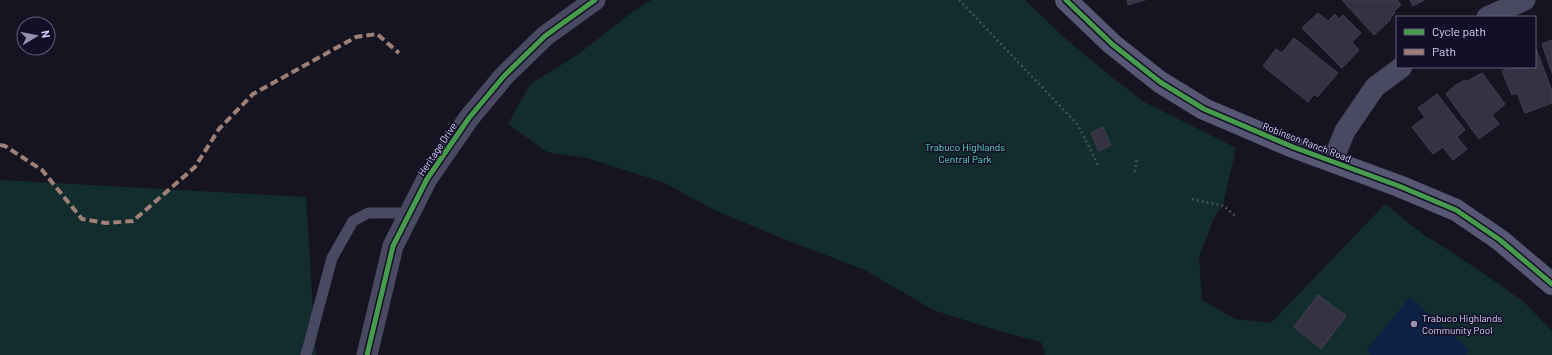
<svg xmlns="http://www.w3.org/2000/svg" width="1552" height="355" viewBox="0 0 1552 355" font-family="Barlow,sans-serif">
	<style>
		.green { fill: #132c2d }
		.water { fill: #0d2144 }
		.building { fill: #343243; stroke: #433f54 }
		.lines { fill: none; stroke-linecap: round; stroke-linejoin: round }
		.path { stroke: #44505f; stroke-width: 2.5; stroke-dasharray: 2 3; stroke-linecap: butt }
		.lane { stroke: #4a4962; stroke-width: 11 }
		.street { stroke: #4a4962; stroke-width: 21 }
		.secondary { stroke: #575674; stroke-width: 22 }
		.quiet { stroke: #9e8076; stroke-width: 4; stroke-dasharray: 8 4; stroke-linecap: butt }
		.cycleway-casing { stroke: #130f26; stroke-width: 8 }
		.cycleway { stroke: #469c4c; stroke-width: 5 }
		.poi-dot { fill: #9591b1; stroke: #130f26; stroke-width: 1.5 }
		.labels { text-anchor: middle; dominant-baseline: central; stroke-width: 3; stroke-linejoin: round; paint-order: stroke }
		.street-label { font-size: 10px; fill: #d9d4ff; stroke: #130f26 }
		.park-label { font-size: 10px; fill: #5fe0c0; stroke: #130f26 }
		.poi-label { font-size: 10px; fill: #d9d4ff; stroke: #130f26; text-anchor: start }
	</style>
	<rect width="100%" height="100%" fill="#161421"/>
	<path class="green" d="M651 0H1025L1066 39 1113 78 1144 102 1236 148 1223 205 1214 218 1199 257 1202 300 1235 319 1271 323 1385 204 1424 235 1455 254 1523 301 1552 331V355H1045L1041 342 1002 332 933 310 865 270 781 238 712 209 665 183 587 158 547 152 508 124 530 84 579 54 632 12Z
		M0 180 306 197 316 355H0Z"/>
	<path class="water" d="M1410 297 1470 350 1466 355H1372L1366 351Z"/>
	<path class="building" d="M1127 0H1145L1128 5Z
		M1342 0H1397L1401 5 1394 11 1395 13 1390 18 1391 19 1374 35Z
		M1410 0H1424L1413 6Z
		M1318 13 1328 21 1335 14 1339 19 1343 15 1361 33 1352 42 1359 50 1342 68 1302 28Z
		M1294 38 1338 73 1317 97 1314 94 1308 102 1263 66 1276 49 1282 53Z
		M1552 40V73L1542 44Z
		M1535 46 1552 91V103L1525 113 1517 93 1512 95 1502 71 1511 67H1535Z
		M1482 73 1505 104 1492 115 1499 124 1479 139 1446 94 1453 87 1465 80 1466 82Z
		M1437 94 1465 130 1457 137 1467 149 1453 160 1443 147 1433 154 1412 127 1425 117 1418 108Z
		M1103 127 1111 145 1099 151 1091 133Z
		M1318 295 1346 316 1321 349 1294 327Z"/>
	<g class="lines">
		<path class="path" d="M959 0 1078 125 1098 165
			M1135 172 1137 157
			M1192 199 1224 206 1235 216"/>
		<path class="lane" d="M306 355 332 258 353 221 368 213H409"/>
		<path class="street" d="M1487 17 1525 0
			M1332 162 1345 131 1375 87 1402 67
			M367 355 393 246 427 179 469 118 504 76 545 36 595 0"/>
		<path class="secondary" d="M1066 0 1112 44 1160 82 1204 109 1293 147 1399 186 1456 210 1500 240 1552 284"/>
		<path class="quiet" d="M0 145 5 146 42 170 82 219 106 223 133 221 195 167 219 129 253 94 356 37 377 34 399 53"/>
		<defs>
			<path id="cycleway" d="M1066 0 1112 44 1160 82 1204 109 1293 147 1399 186 1456 210 1500 240 1552 284
				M367 355 393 246 427 179 469 118 504 76 545 36 595 0"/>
		</defs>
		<use href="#cycleway" class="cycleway-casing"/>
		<use href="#cycleway" class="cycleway"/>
	</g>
	<circle class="poi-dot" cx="1414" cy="324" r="4"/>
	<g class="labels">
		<g class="street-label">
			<text transform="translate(1307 142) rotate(21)">Robinson Ranch Road</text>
			<text transform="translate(437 149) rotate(-56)">Heritage Drive</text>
		</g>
		<g class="park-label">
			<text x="965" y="147">Trabuco Highlands<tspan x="965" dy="12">Central Park</tspan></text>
		</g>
		<g class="poi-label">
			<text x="1422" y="318">Trabuco Highlands<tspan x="1422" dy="12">Community Pool</tspan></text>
		</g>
	</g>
	<rect x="1396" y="16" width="140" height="52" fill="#130f26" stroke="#625e7d"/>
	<rect x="1404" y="29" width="20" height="6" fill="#469c4c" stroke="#625e7d"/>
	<text x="1432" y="36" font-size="12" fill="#d9d4ff">Cycle path</text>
	<rect x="1404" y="49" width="20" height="6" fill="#9e8076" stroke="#625e7d"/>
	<text x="1432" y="56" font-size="12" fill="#d9d4ff">Path</text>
	<g transform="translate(36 36) rotate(80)"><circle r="19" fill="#130f26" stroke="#625e7d"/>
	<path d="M0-3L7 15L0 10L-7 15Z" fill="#9591b1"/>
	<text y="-6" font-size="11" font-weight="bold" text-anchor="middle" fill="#d9d4ff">N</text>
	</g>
</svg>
